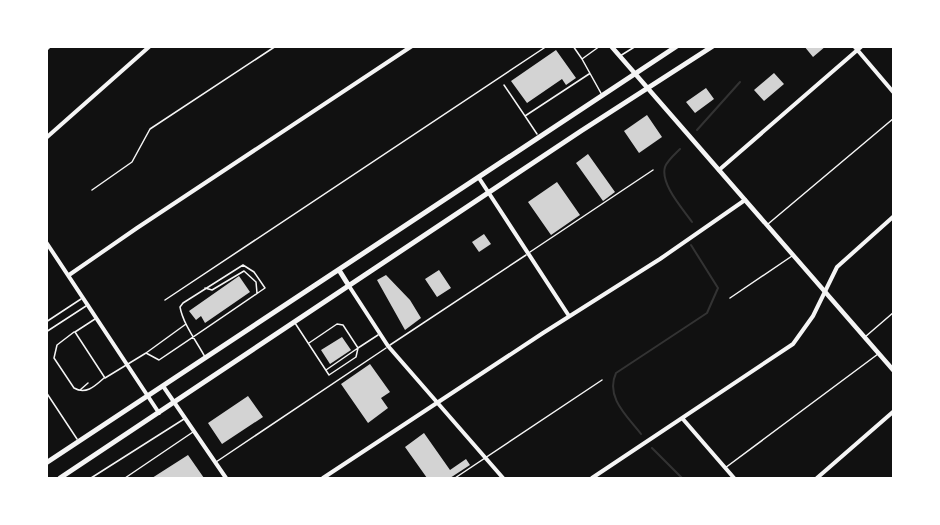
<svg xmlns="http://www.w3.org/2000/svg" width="940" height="525" viewBox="0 0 940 525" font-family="'Alegreya Sans',sans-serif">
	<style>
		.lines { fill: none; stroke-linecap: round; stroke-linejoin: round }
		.stream { stroke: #333; stroke-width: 2 }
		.building { fill: #d3d3d3 }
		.service { stroke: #f5f5f5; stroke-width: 1.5 }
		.minor { stroke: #f5f5f5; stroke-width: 4 }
		.tertiary { stroke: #f5f5f5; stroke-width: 4.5 }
		.secondary { stroke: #f5f5f5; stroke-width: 5 }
	</style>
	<rect width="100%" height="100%" fill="#111"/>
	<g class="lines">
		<path class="stream" d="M697 130 740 82
			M680 149C675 154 667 161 665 167 660 184 683 209 692 222
			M641 434C627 416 605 397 616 373L707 313 718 288 691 245
			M652 448 682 478"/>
	</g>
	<path class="building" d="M804 46H826L813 57Z
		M556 50 576 78 566 85 562 79 527 103 511 81Z
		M774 73 784 84 764 101 754 90Z
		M706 88 714 99 695 113 686 102Z
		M647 115 662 137 639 153 624 131Z
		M588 154 615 192 603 201 576 163Z
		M557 182 580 215 551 235 528 202Z
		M484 234 491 244 479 252 472 242Z
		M439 270 451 288 437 297 425 279Z
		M386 275 410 300 421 318 405 330 377 280Z
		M239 276 250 292 205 323 201 316 196 320 189 311Z
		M342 337 351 350 330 364 321 350Z
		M370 364 390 392 381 398 388 408 368 423 341 384Z
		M248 396 263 417 222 444 208 423Z
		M424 433 450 470 466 459 470 465 450 478H427L405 447Z
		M188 455 204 478H152Z"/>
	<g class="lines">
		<path class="service" d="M573 46 582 59
			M600 46 582 59 602 95
			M46 51 51 46
			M620 56 636 46
			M504 85 525 116
			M537 134 525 116 589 74
			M92 190 132 162 150 129 276 46
			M768 224 894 118
			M530 252 653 170
			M205 288 212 290 244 271 256 282 257 293
			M730 298 792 256
			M165 300 547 46
			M95 319 75 332 105 378 146 353 186 324
			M46 322 81 299
			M295 323 329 375 356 357 358 348 378 335
			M46 332 86 306
			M74 332 57 345 54 358 74 388C86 395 95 386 104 378
			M865 337 894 312
			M309 343 337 324 343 325 358 348 326 370
			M390 345 526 255
			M146 353 159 360C195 336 230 312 265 288L254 272 243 265 183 303 180 307C183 324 197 342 205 357
			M80 390 88 383
			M46 392 77 439
			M46 431V435
			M216 462 386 348
			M725 468 878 354
			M91 478 184 419
			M125 478 193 432
			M455 478 602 380"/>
		<path class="minor" d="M854 46 894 93
			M46 138 150 46
			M719 170 862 46
			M479 178 569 316
			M46 242 159 413
			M69 275 137 228 412 46
			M349 286 388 346 503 478
			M163 386 226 478
			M682 418 734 478
			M323 478 543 333 660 259 745 200
			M592 478 793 344 813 316 837 267 894 216
			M817 478 894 411"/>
		<path class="tertiary" d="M611 46 894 371"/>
		<path class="secondary" d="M339 270 349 286
			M46 463 677 46
			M60 478 581 131 713 46"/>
	</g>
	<rect width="940" height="525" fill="none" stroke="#ffffff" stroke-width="96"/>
</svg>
